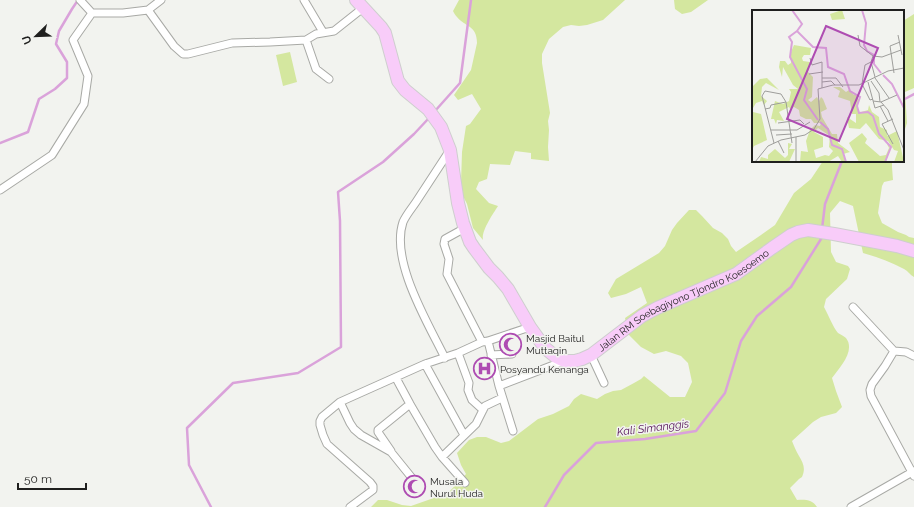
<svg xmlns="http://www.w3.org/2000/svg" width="914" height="507" viewBox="0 0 914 507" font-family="Raleway,sans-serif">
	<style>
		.green { fill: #d4e79f }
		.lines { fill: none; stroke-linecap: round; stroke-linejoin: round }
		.stream { stroke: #daa2da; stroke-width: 2.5 }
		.street-casing { stroke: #a8a9a5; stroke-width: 9 }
		.primary-casing { stroke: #cecece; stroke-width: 14 }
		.street { stroke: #fff; stroke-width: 7 }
		.primary { stroke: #f8ccf9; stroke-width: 12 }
		.labels { text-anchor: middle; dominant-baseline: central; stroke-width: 3; stroke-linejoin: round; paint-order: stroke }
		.street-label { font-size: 10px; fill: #1f1f1e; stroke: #f2f3ef }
		.poi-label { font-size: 10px; fill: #1f1f1e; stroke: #f2f3ef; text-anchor: start }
		.water-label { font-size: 11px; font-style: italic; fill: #510e54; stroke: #f2f3ef }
		.inset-river { fill: none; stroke: #daa2da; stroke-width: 2 }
		.inset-road { fill: none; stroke: #9e9e9b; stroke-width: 1 }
		.view { fill: #ae4cb2; fill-opacity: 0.15; stroke: #ae4cb2; stroke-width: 2 }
		.inset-edge { fill: none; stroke: #1f1f1e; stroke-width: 2 }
	</style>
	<rect width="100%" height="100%" fill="#f2f3ef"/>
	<path class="green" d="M459 0H625L603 20 587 25 579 26 571 25 563 27 549 39 542 54V63L550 113 548 121 549 130 548 147 549 161 531 159V153L515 151 510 165 490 164 487 179 479 182 476 189 489 203 498 206C493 214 481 231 483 240L473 228 467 204 463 196 461 183 462 152 466 126 470 124 481 109 472 94 458 100 454 95 471 70 477 43C477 25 465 27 457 17 455 15 454 13 453 11Z
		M674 0H708L691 12 682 14 675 9Z
		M914 14V88L905 92 907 123 903 135V21Z
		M290 52 297 82 283 86 276 55Z
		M823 161H892V167L893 180 884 182 882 186 878 213 882 223 898 232 906 235 909 237 914 238V277C910 275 908 271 904 269 891 262 877 257 863 253L853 206 840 201 830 213 831 252 836 262 848 266 850 269 847 279 826 299 824 307C828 314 833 327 838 333 841 335 844 336 846 338 856 351 839 368 832 378L836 391 842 407 836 413 821 417 813 422 792 441C794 446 796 451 799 456 803 463 806 468 802 477L799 479 790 488 797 500C805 499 813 500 817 507H371L378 500H387L402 505 411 506 448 493 466 474 461 465 457 453 469 440 477 437H486L501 443 509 441 538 419 553 414 569 406 574 399 581 394 597 399 605 394 613 391 621 390 634 383 641 379 644 376 670 397H685L692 382 688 363 681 356 666 351 654 354 641 347 629 335 625 318 647 303 641 287 626 294 611 298 608 293 616 279 659 253 665 246 672 230 677 223 689 210H696L702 216 713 228 722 233 728 239 731 246 736 252 761 235 775 225 794 193 811 179Z"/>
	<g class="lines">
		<path class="stream" d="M903 100 914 94
			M435 111 460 83 471 0
			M0 143 28 132 39 99 55 89 67 78V62L56 44 59 31 72 9 78 0
			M822 229 825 204 842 161
			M211 507 189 465 187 428 233 383 298 373 341 347 340 221 338 192 383 162 414 134 429 118
			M545 507 564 475 596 443 645 439 696 431 725 393 741 341 757 316 791 287 821 239V236"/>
		<defs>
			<path id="street" d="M80 0 92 13H123L148 10 161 0
				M304 0 323 32
				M148 10 174 46 183 54H188L232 43 270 42 306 40 316 34 334 31 363 8
				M306 40 316 69 329 79
				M0 190 52 155 84 104 88 76 73 40 92 13
				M465 228 445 239 444 244 449 259 447 274 482 342
				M853 307 894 351 906 352 914 356
				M488 341 499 386 513 431
				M894 351 885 366 872 384 870 390 871 396 914 476
				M458 353 469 383 468 390 472 400 483 410
				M491 355 512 354
				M591 355 604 383
				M445 358C428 323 390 261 403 222 406 215 412 208 416 202 427 185 439 167 450 150
				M425 364 464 435
				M396 378 410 404 435 447 442 457 465 483
				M499 386 564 361
				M340 402 350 423 354 429 361 435 391 452 412 478
				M391 451 378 432V430L410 404
				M442 457 476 424 485 406 502 398
				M350 507 373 490V486L370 482 327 444 323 435 320 425V421L322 417 340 402 425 364 458 353 482 342 488 341 530 327
				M851 507 914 471"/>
			<g id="primary">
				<path id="s1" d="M356 0 381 27 385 33 398 81 405 90 428 109 441 127 450 150 458 203 463 223 470 242 474 248 489 268 498 277 508 289 530 327 545 348 556 357 564 361H575L582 359 591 355 642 316 657 308 736 274 772 248 791 235 798 232 808 230 834 234 897 246 914 251"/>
			</g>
		</defs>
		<use href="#street" class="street-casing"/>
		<use href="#primary" class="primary-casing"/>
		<use href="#street" class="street"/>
		<use href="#primary" class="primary"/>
	</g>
	<defs>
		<symbol id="mosque-ring" viewBox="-11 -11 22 22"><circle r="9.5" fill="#f2f3ef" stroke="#ae4cb2" stroke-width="1.5"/><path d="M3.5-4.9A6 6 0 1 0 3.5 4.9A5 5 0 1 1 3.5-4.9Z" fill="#ae4cb2"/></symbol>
		<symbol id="hospital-ring" viewBox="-11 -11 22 22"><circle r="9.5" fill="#f2f3ef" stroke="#ae4cb2" stroke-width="1.5"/><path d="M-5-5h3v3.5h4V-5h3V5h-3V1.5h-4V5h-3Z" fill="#ae4cb2"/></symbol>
	</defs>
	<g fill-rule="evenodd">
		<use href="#mosque-ring" x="498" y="332" width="25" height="25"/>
		<use href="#hospital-ring" x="472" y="356" width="25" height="25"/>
		<use href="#mosque-ring" x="402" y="474" width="25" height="25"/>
	</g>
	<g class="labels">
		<g class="street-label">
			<text stroke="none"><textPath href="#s1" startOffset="566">Jalan RM Soebagiyono Tjondro Koesoemo</textPath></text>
		</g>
		<g class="poi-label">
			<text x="526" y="338">Masjid Baitul<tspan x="526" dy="12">Muttaqin</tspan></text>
			<text x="500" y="369">Posyandu Kenanga</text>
			<text x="430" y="481">Musala<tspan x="430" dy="12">Nurul Huda</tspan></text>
		</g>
		<g class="water-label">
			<text transform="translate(653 428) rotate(-7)">Kali Simanggis</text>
		</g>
	</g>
	<g transform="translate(752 10)">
		<rect width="152" height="152" fill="#f2f3ef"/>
		<path d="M90 0 93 9 80 10 78 4ZM38 33 39 42 42 35 59 38 58 45H52L50 48 51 51 58 52 56 62 61 67 60 87 56 90 59 92 65 87 67 91 69 87 71 89 75 99 69 102 70 107 80 124H85L86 133 98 142 91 144 94 152H90L86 146 76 152H48L49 141 56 142 54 131 58 120 63 115 68 116 69 113H62L59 109H54L48 106 47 100 42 97 38 99 37 97 27 102 32 111 25 110 24 114 22 109H19L23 91 31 94 37 91 39 82 37 79H46L41 75 31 57 30 67 27 57 28 51H33L36 55 39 53ZM66 118 78 126 77 137 81 141 77 146 73 145 64 148 62 140 71 137V127L62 122ZM15 68 27 80 14 73 10 77 9 86 15 91 12 95 10 91 4 93 1 98 0 77 8 69ZM81 77H88L94 82 97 80 102 85 106 84V103L116 100 117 95 120 102 127 107 128 117 135 120V126L145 121 152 152H142L146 141 142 140 136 131 127 129 114 113 108 119 97 118 95 107 104 113V104H100L98 91 86 87 88 81ZM1 102 9 104 15 130 2 136 0 140ZM110 123 115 129 113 133 128 146 134 145 137 138 135 134 137 135 138 138 134 152H107L97 133ZM36 133 40 134 37 139H43L37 152H7L9 147 16 149V145L23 139 33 148 36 145Z" fill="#d4e79f" fill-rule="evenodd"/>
		<path class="inset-river" d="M40 0 50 14 45 21M110 0 114 13 112 35 115 41 122 45V54L129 63M131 65 140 74 152 98M66 110 52 90 55 79 38 47 40 32 37 27 45 21 61 37 74 38 76 57 92 64 98 81 108 87 105 96 107 103 116 102 121 106 127 124 139 137 133 152M68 112 76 119 80 135 90 139 94 152"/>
		<path class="inset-road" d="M106 25 108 36 121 46M146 25 150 45M58 48 60 55 70 52V78M142 63 138 36 148 32M57 64 71 62M123 67 119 52 121 46 130 47 149 40M70 68H84L91 77M123 68 137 88M119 71 127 83 128 92M70 72 79 71 83 75M116 72 123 98 132 95M110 74 113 55 119 52M110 74 118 90 121 89M121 91 129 92 136 100 152 140M129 92 145 85M128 96 136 111M13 99 18 98 19 95 34 92M26 113 48 110 52 114M19 120H45L58 112M24 125 40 124M44 127V152M26 131 32 143M22 133 10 86 13 81 29 84 34 92 40 133M141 134 130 114 141 109M3 152 16 136 29 130 53 125 62 119 68 109 66 79 81 75H107L136 61 152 58"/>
		<path class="view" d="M74 16 126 38 87 131 35 109Z"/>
		<rect width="152" height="152" class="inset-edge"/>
	</g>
	<g transform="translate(36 36) rotate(247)" stroke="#f2f3ef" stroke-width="3" paint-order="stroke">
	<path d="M0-3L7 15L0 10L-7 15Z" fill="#1f1f1e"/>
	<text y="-6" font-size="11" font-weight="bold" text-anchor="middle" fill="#1f1f1e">U</text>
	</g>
	<path d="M18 483v6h68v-6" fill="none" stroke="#1f1f1e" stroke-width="2"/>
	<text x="24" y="483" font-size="12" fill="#1f1f1e" stroke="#f2f3ef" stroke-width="3" paint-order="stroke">50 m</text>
</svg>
